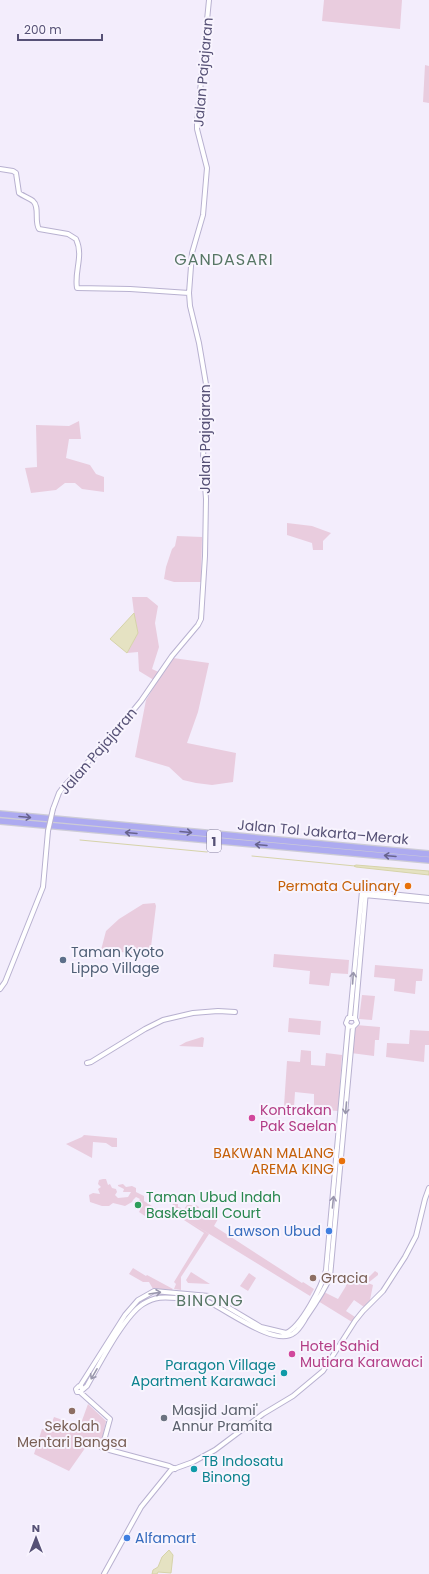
<svg xmlns="http://www.w3.org/2000/svg" width="429" height="1574" viewBox="0 0 429 1574" font-family="Poppins,sans-serif">
	<style>
		.green { fill: #e9ccde }
		.water { fill: #e5e2c2; stroke: #d6d3a9 }
		.lines { fill: none; stroke-linecap: round; stroke-linejoin: round }
		.stream { stroke: #d6d3a9; stroke-width: 1 }
		.secondary-casing { stroke: #b8b1d0; stroke-width: 6 }
		.highway-casing { stroke: #cccbd6; stroke-width: 8 }
		.secondary { stroke: #fff; stroke-width: 4 }
		.highway { stroke: #adaaf0; stroke-width: 5.5 }
		.secondary-bridge-casing { stroke: #b8b1d0; stroke-width: 6; stroke-linecap: butt }
		.secondary-bridge { stroke: #fff; stroke-width: 4 }
		.oneway { stroke: #67638e }
		.oneway2 { stroke: #9a97ad }
		.food-dot { fill: #e8710a; stroke: #f8f4fe; stroke-width: 1.5 }
		.service-dot { fill: #5c6f8a; stroke: #f8f4fe; stroke-width: 1.5 }
		.hotel-dot { fill: #d1479c; stroke: #f8f4fe; stroke-width: 1.5 }
		.leisure-dot { fill: #2e9e5b; stroke: #f8f4fe; stroke-width: 1.5 }
		.shop-dot { fill: #3f7fe0; stroke: #f8f4fe; stroke-width: 1.5 }
		.education-dot { fill: #8d6e63; stroke: #f8f4fe; stroke-width: 1.5 }
		.culture-dot { fill: #0f9aa8; stroke: #f8f4fe; stroke-width: 1.5 }
		.worship-dot { fill: #6b7280; stroke: #f8f4fe; stroke-width: 1.5 }
		.labels { text-anchor: middle; dominant-baseline: central; stroke-width: 4; stroke-linejoin: round; paint-order: stroke }
		.shield { fill: #f8f4fe; stroke: #87829f; stroke-width: 1 }
		.shield-label { font-size: 13px; font-weight: bold; fill: #565176 }
		.street-label { font-size: 14px; fill: #565176; stroke: #f8f4fe }
		.food-label { font-size: 14px; fill: #c56008; stroke: #f8f4fe; text-anchor: end }
		.service-label { font-size: 14px; fill: #4e5e75; stroke: #f8f4fe; text-anchor: start }
		.hotel-label { font-size: 14px; fill: #b23c85; stroke: #f8f4fe; text-anchor: start }
		.leisure-label { font-size: 14px; fill: #27864d; stroke: #f8f4fe; text-anchor: start }
		.shop-label { font-size: 14px; fill: #366cbe; stroke: #f8f4fe; text-anchor: end }
		.education-label { font-size: 14px; fill: #785e54; stroke: #f8f4fe; text-anchor: start }
		.culture-label { font-size: 14px; fill: #0d838f; stroke: #f8f4fe; text-anchor: end }
		.worship-label { font-size: 14px; fill: #5b616d; stroke: #f8f4fe; text-anchor: start }
		.quarter-label { font-size: 16px; letter-spacing: 1px; fill: #577665; stroke: #f8f4fe }
	</style>
	<rect width="100%" height="100%" fill="#f3edfc"/>
	<path class="green" d="M324 0H402L400 29 322 21Z
		M425 65 429 66V103L423 102Z
		M79 421 81 439H69L66 458 90 465 96 474 104 477V492L82 489 75 483H65L56 490 31 493 25 468 37 467 36 425 69 426Z
		M287 523 312 526 331 533 323 541V550H313L312 543 287 535Z
		M177 536 202 537 201 582H174L164 579 166 567 172 549 175 546Z
		M132 597H147L158 606 155 623 159 647 152 669 163 674 173 658 209 663 198 712 187 743 236 753 233 782 212 785 196 783 183 780 169 767 135 757 146 700 157 682 139 671 138 652 127 653 138 633 134 613Z
		M155 903 156 906 150 955 101 950 106 931 119 919 143 904Z
		M274 954 349 960 348 974 331 973 329 986 309 984 310 971 273 967Z
		M375 965 423 969 422 981H416L415 994 394 991 395 979 374 977Z
		M362 995 375 996 372 1020 359 1019Z
		M289 1018 321 1021 320 1035 288 1032Z
		M356 1025 380 1027 379 1040H375L374 1056 351 1053 353 1027Z
		M410 1030 429 1031V1045H425L424 1062 386 1057 387 1043 409 1044Z
		M202 1037 204 1038 203 1047 179 1046 186 1042Z
		M301 1050 311 1051V1065L325 1066 326 1053 342 1055 338 1111 314 1109V1094L295 1092 294 1107 284 1106 287 1061 300 1062Z
		M84 1135 117 1138V1147H112L106 1143 93 1142 92 1158 66 1144 82 1137Z
		M103 1179H106L108 1185 110 1184 112 1188 116 1189 117 1192 115 1195 118 1198 128 1197 131 1192H123L124 1189 118 1186V1185L123 1184 126 1187 132 1186 136 1188V1192L144 1196V1201L158 1210 151 1220 139 1212 141 1208 134 1204 136 1202 137 1203 140 1199 136 1197 133 1200 132 1202 125 1206 113 1203 109 1206H102L90 1202 89 1195 93 1193 100 1194 98 1189 101 1187 98 1184 99 1180Z
		M176 1203 178 1204V1207L184 1209 187 1205H196L199 1207 198 1210 200 1212 204 1211V1215H211L218 1219 214 1226 302 1283 303 1282 314 1289 310 1296 180 1216 209 1234 181 1277V1290L174 1289 176 1284 174 1282 204 1233 170 1211V1209L173 1204Z
		M133 1268 146 1276 147 1275 173 1289 172 1290 153 1289 149 1282H143L129 1274Z
		M375 1271 378 1273V1275L368 1283 373 1285 370 1300 364 1307 354 1300 346 1311 355 1317 352 1322 318 1301 324 1292 338 1299 346 1286 345 1279 352 1277 367 1279Z
		M191 1272 210 1284 188 1283 186 1280Z
		M249 1273 256 1278 248 1291 240 1286Z
		M88 1404 106 1421 102 1440 98 1448 88 1444 69 1471 34 1454 42 1429 49 1430 54 1417 80 1426Z"/>
	<path class="water" d="M134 613 138 633 127 653 110 639Z
		M356 865 429 871V875L356 867 354 866Z
		M169 1550 173 1555 171 1573 158 1572 157 1574H152L153 1570 158 1567 162 1557Z"/>
	<g class="lines">
		<path class="stream" d="M80 840 207 852
			M252 856 355 866"/>
		<defs>
			<path id="secondary" d="M0 169 13 171 16 173 19 193C23 196 29 198 33 201 40 207 34 221 39 229L68 234 76 239C84 256 74 271 77 288L130 289 189 293
				M53 809 59 793 64 786 103 747 141 701 172 656 198 625 201 619 205 556 206 499 203 459 206 384 199 343 190 306 189 293 192 253 203 215 207 168 197 129V122L209 0
				M364 895 429 901
				M0 989 5 982 43 887 48 831
				M350 1017 362 891 429 898
				M355 1018H348L346 1023 348 1026 353 1027 357 1023 355 1018 366 891
				M87 1063 91 1062 145 1029 163 1020 193 1013 218 1011 235 1012
				M80 1386 125 1315 138 1300 154 1291 209 1296 261 1327 286 1333C301 1327 322 1286 326 1270L348 1026
				M82 1389 81 1386H79L76 1389 77 1392H80L87 1386C99 1365 124 1316 143 1304 155 1296 165 1297 178 1298 187 1299 198 1298 206 1301 225 1308 275 1348 294 1333 300 1329 303 1322 307 1316 316 1303 324 1291 330 1277L353 1027
				M80 1392 110 1419 102 1448 169 1466 175 1469
				M104 1574 141 1507 171 1470 193 1462 215 1450 263 1414 293 1396 323 1371 355 1321 363 1311 383 1291 405 1257 416 1236 425 1199 429 1188"/>
			<path id="highway" d="M0 814 429 854
				M0 821 429 860"/>
		</defs>
		<use href="#secondary" class="secondary-casing"/>
		<use href="#highway" class="highway-casing"/>
		<use href="#secondary" class="secondary"/>
		<use href="#highway" class="highway"/>
		<defs>
			<path id="secondary-bridge" d="M48 831 53 809"/>
		</defs>
		<use href="#secondary-bridge" class="secondary-bridge-casing"/>
		<use href="#secondary-bridge" class="secondary-bridge"/>
	</g>
	<defs><path id="oneway-shaft" d="M-6 0H5M1.5-3L5.5 0L1.5 3" fill="none" stroke-width="1.6" stroke-linecap="round" stroke-linejoin="round"/></defs>
	<g class="oneway">
		<use href="#oneway-shaft" transform="translate(25 817) rotate(5)"/>
		<use href="#oneway-shaft" transform="translate(186 832) rotate(5)"/>
		<use href="#oneway-shaft" transform="translate(131 833) rotate(-175)"/>
		<use href="#oneway-shaft" transform="translate(261 845) rotate(-175)"/>
		<use href="#oneway-shaft" transform="translate(390 856) rotate(-175)"/>
	</g>
	<g class="oneway2">
		<use href="#oneway-shaft" transform="translate(353 978) rotate(-86)"/>
		<use href="#oneway-shaft" transform="translate(346 1108) rotate(95)"/>
		<use href="#oneway-shaft" transform="translate(333 1202) rotate(-84)"/>
		<use href="#oneway-shaft" transform="translate(155 1293) rotate(-9)"/>
		<use href="#oneway-shaft" transform="translate(94 1374) rotate(120)"/>
	</g>
	<g class="food-dot">
		<circle cx="408" cy="886" r="4"/>
		<circle cx="342" cy="1161" r="4"/>
	</g>
	<circle class="service-dot" cx="63" cy="960" r="4"/>
	<g class="hotel-dot">
		<circle cx="252" cy="1118" r="4"/>
		<circle cx="292" cy="1354" r="4"/>
	</g>
	<circle class="leisure-dot" cx="138" cy="1205" r="4"/>
	<g class="shop-dot">
		<circle cx="329" cy="1231" r="4"/>
		<circle cx="127" cy="1538" r="4"/>
	</g>
	<g class="education-dot">
		<circle cx="313" cy="1278" r="4"/>
		<circle cx="72" cy="1411" r="4"/>
	</g>
	<g class="culture-dot">
		<circle cx="284" cy="1373" r="4"/>
		<circle cx="194" cy="1469" r="4"/>
	</g>
	<circle class="worship-dot" cx="164" cy="1418" r="4"/>
	<g class="labels">
		<rect class="shield" x="207" y="830" width="14" height="22" rx="3"/>
		<g class="shield-label">
			<text x="214" y="841">1</text>
		</g>
		<g class="street-label">
			<text transform="translate(203 72) rotate(-85)">Jalan Pajajaran</text>
			<text transform="translate(205 439) rotate(-90)">Jalan Pajajaran</text>
			<text transform="translate(98 751) rotate(-49)">Jalan Pajajaran</text>
			<text transform="translate(323 832) rotate(5)">Jalan Tol Jakarta–Merak</text>
		</g>
		<g class="food-label">
			<text x="400" y="886">Permata Culinary</text>
			<text x="334" y="1153">BAKWAN MALANG<tspan x="334" dy="16">AREMA KING</tspan></text>
		</g>
		<g class="service-label">
			<text x="71" y="952">Taman Kyoto<tspan x="71" dy="16">Lippo Village</tspan></text>
		</g>
		<g class="hotel-label">
			<text x="260" y="1110">Kontrakan<tspan x="260" dy="16">Pak Saelan</tspan></text>
			<text x="300" y="1346">Hotel Sahid<tspan x="300" dy="16">Mutiara Karawaci</tspan></text>
		</g>
		<g class="leisure-label">
			<text x="146" y="1197">Taman Ubud Indah<tspan x="146" dy="16">Basketball Court</tspan></text>
		</g>
		<g class="shop-label">
			<text x="321" y="1231">Lawson Ubud</text>
			<text x="135" y="1538" text-anchor="start">Alfamart</text>
		</g>
		<g class="education-label">
			<text x="321" y="1278">Gracia</text>
			<text x="72" y="1426" text-anchor="middle">Sekolah<tspan x="72" dy="16">Mentari Bangsa</tspan></text>
		</g>
		<g class="culture-label">
			<text x="276" y="1365">Paragon Village<tspan x="276" dy="16">Apartment Karawaci</tspan></text>
			<text x="202" y="1461" text-anchor="start">TB Indosatu<tspan x="202" dy="16">Binong</tspan></text>
		</g>
		<g class="worship-label">
			<text x="172" y="1410">Masjid Jami'<tspan x="172" dy="16">Annur Pramita</tspan></text>
		</g>
		<g class="quarter-label">
			<text x="224" y="259">GANDASARI</text>
			<text x="210" y="1300">BINONG</text>
		</g>
	</g>
	<g transform="translate(36 1538)" stroke="#f8f4fe" stroke-width="3" paint-order="stroke">
	<path d="M0-3L7 15L0 10L-7 15Z" fill="#565176"/>
	<text y="-6" font-size="11" font-weight="bold" text-anchor="middle" fill="#565176">N</text>
	</g>
	<path d="M18 34v6h84v-6" fill="none" stroke="#565176" stroke-width="2"/>
	<text x="24" y="34" font-size="12" fill="#565176" stroke="#f8f4fe" stroke-width="3" paint-order="stroke">200 m</text>
</svg>
